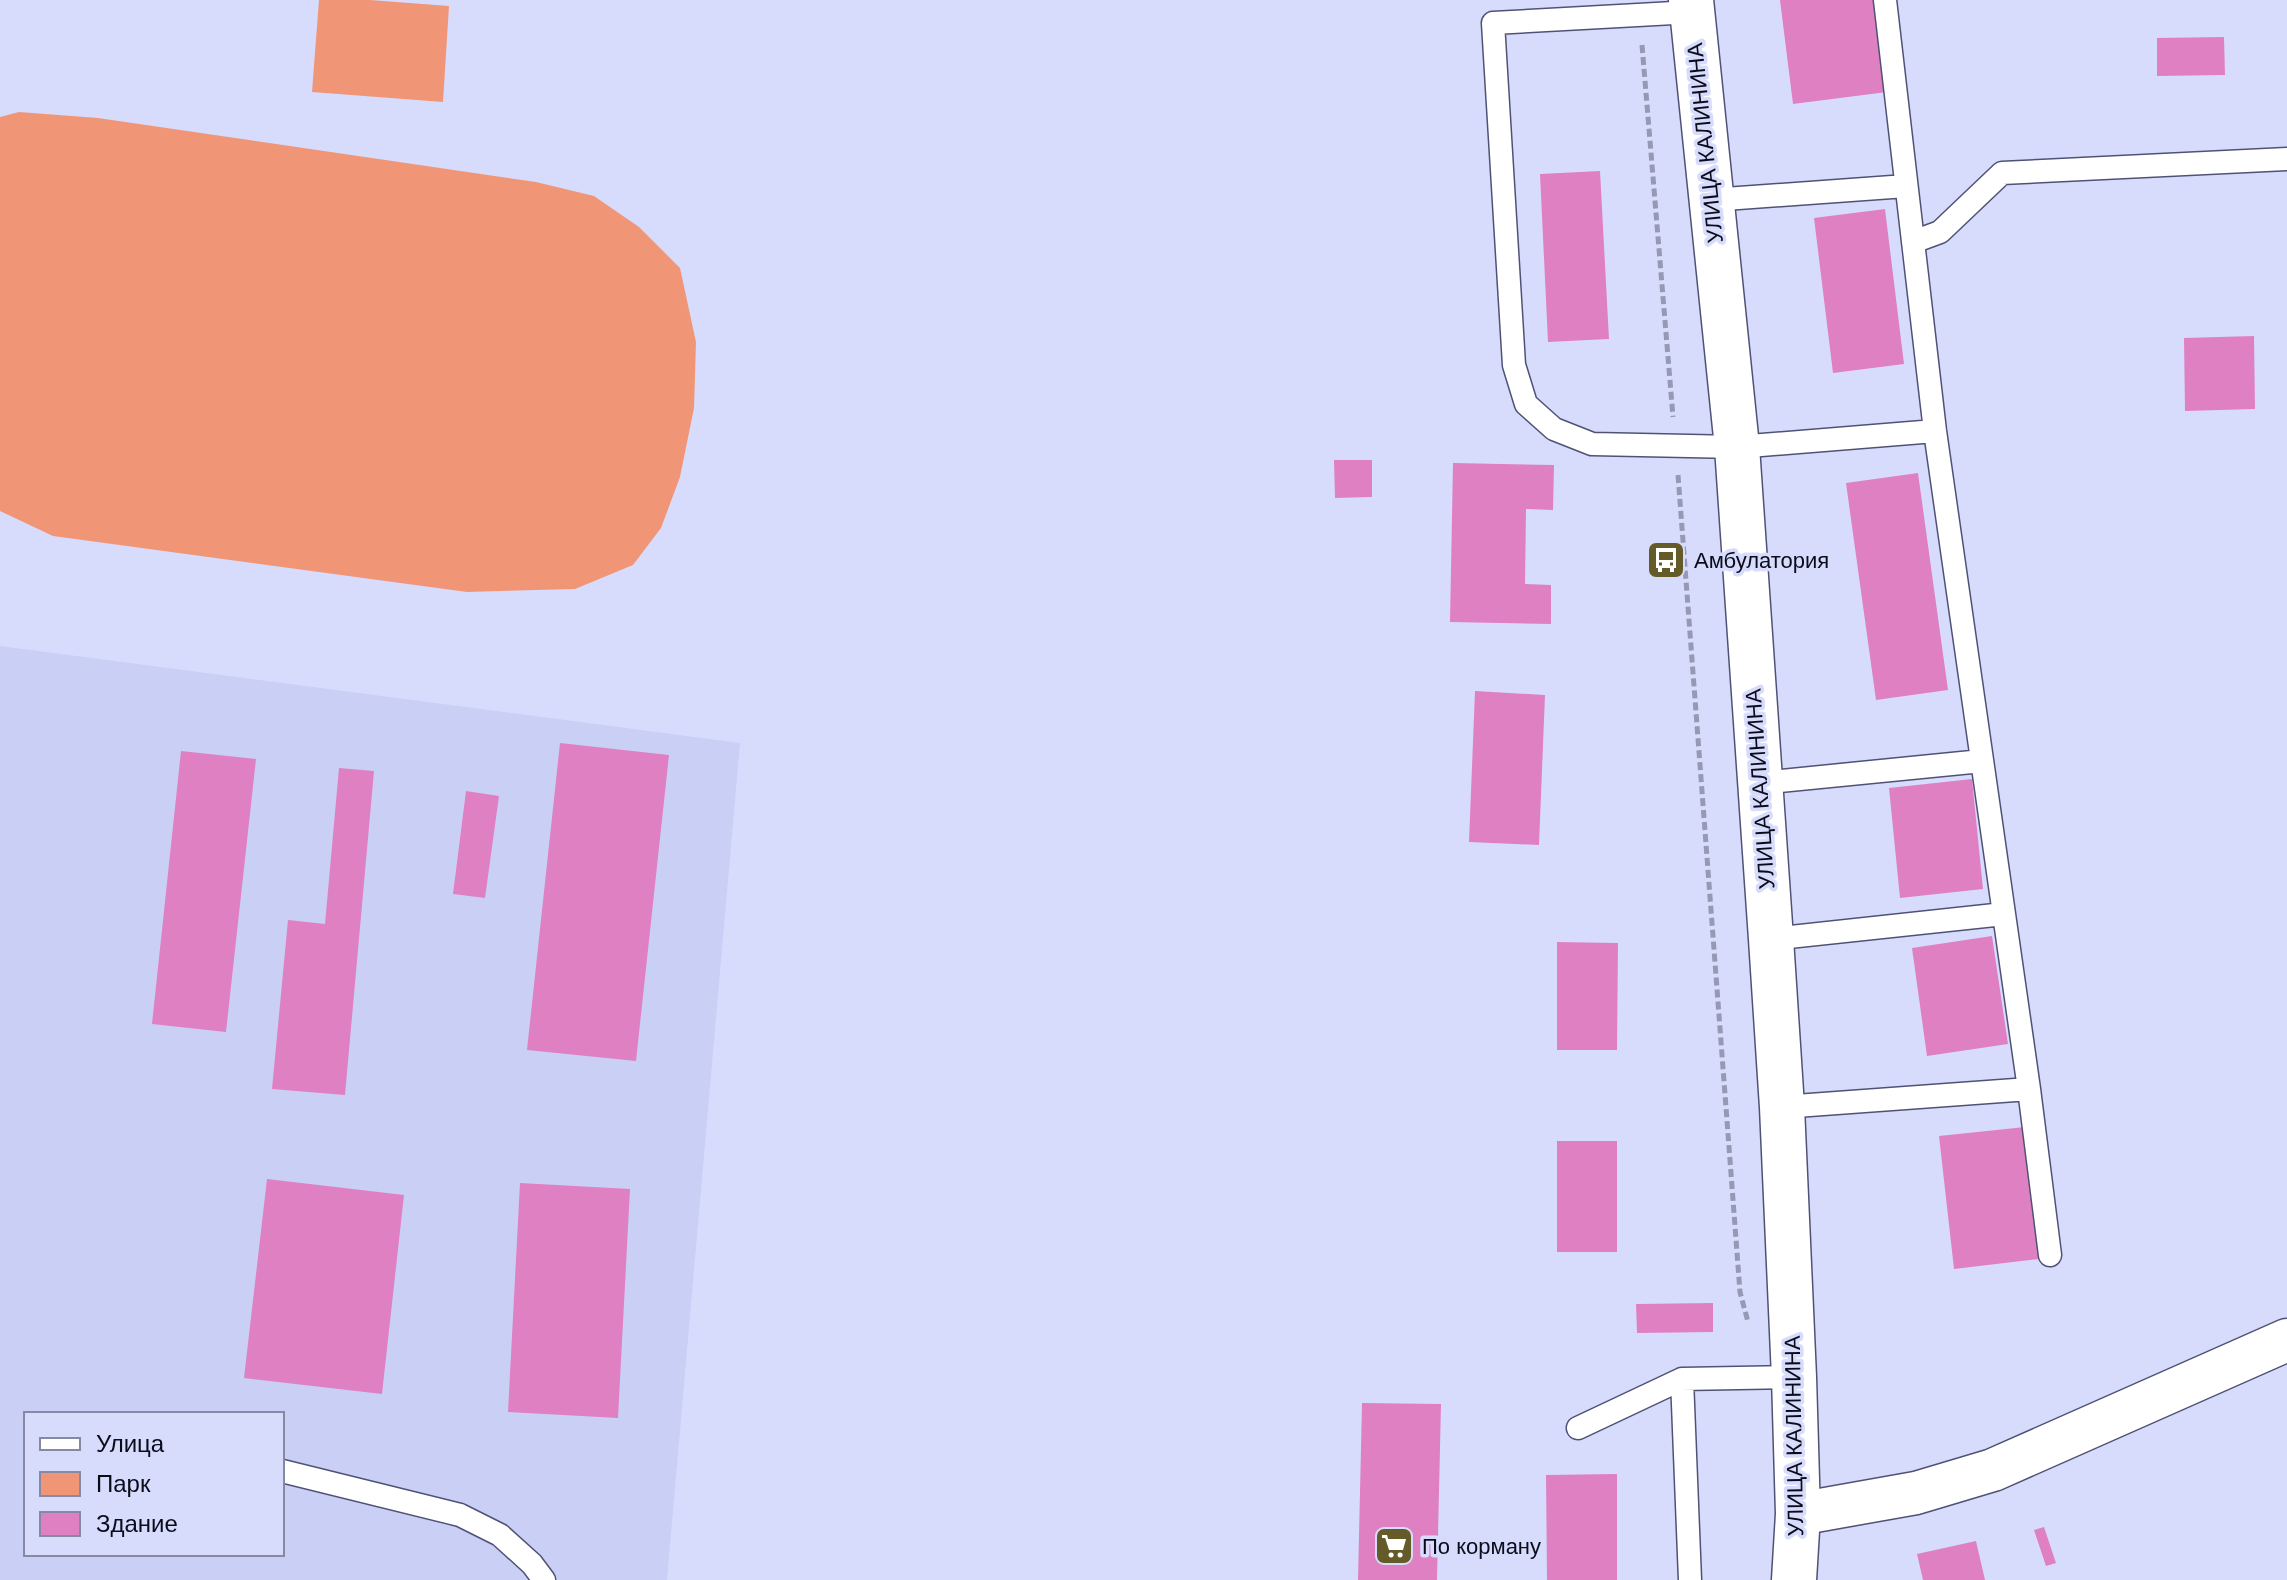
<svg xmlns="http://www.w3.org/2000/svg" width="2287" height="1580" viewBox="0 0 2287 1580" font-family="Helvetica,sans-serif">
	<style>
		.built { fill: #cacff6; fill-rule: evenodd }
		.green { fill: #f09677 }
		.building { fill: #df80c3 }
		.lines { fill: none; stroke-linecap: round; stroke-linejoin: round }
		.service-casing { stroke: #4f5275; stroke-width: 25 }
		.minor-casing { stroke: #4f5275; stroke-width: 45 }
		.secondary-casing { stroke: #4f5275; stroke-width: 47 }
		.path { stroke: #9699b4; stroke-width: 5; stroke-dasharray: 8 4; stroke-linecap: butt }
		.service { stroke: #fff; stroke-width: 22 }
		.minor { stroke: #fff; stroke-width: 42 }
		.secondary { stroke: #fff; stroke-width: 44 }
		.labels { text-anchor: middle; dominant-baseline: central; stroke-width: 7; stroke-linejoin: round; paint-order: stroke }
		.street-label { font-size: 22px; fill: #0b0c1a; stroke: #d7dcfd }
		.poi-label { font-size: 22px; fill: #0b0c1a; stroke: #d7dcfd; text-anchor: start }
	</style>
	<rect width="100%" height="100%" fill="#d7dcfd"/>
	<path class="built" d="M0 646 740 743 667 1580H0ZM26 1414H282V1554H26Z"/>
	<path class="green" d="M319 0H370L449 6 443 102 312 92Z
		M19 112 98 118 536 182 594 196 639 227 680 268 696 342 694 408 680 477 661 528 633 565 575 589 467 592 53 536 0 511V117Z"/>
	<path class="building" d="M1780 0H1876L1887 92 1793 104Z
		M2224 37 2225 75 2157 76V38Z
		M1600 171 1609 339 1548 342 1540 174Z
		M1885 209 1904 364 1833 373 1814 218Z
		M2254 336 2255 409 2185 411 2184 338Z
		M1334 460H1372V497L1335 498Z
		M1453 463 1554 465 1553 510 1526 509 1525 584 1551 585V624L1450 622Z
		M1918 473 1948 690 1876 700 1846 483Z
		M1475 691 1545 695 1539 845 1469 842Z
		M560 743 669 755 636 1061 527 1050Z
		M181 751 256 759 226 1032 152 1024Z
		M339 768 374 771 345 1095 272 1089 288 920 325 924Z
		M1972 779 1983 889 1900 898 1889 788Z
		M466 791 499 796 485 898 453 894Z
		M1992 936 2008 1044 1927 1056 1912 948Z
		M1557 942 1618 943 1617 1050H1557Z
		M2025 1127 2039 1259 1954 1269 1939 1136Z
		M1557 1141H1617V1252H1557Z
		M267 1179 404 1195 382 1394 244 1378Z
		M520 1183 630 1189 618 1418 508 1412Z
		M1713 1303V1332L1637 1333 1636 1304Z
		M1362 1403 1441 1404 1437 1580H1358Z
		M1617 1474V1580H1547L1546 1475Z
		M2044 1527 2056 1563 2046 1566 2034 1530Z
		M1976 1541 1985 1580H1923L1917 1554Z"/>
	<g class="lines">
		<defs>
			<path id="service" d="M1885 0 1935 431 2029 1089 2050 1255
				M1692 12 1493 23 1514 365 1526 404 1554 429 1592 444 1737 447 1935 431
				M1711 200 1906 186
				M1913 242 1940 232 2002 173 2287 159
				M1760 783 1982 761
				M1771 939 2004 914
				M1782 1107 2029 1089
				M1682 1379 1690 1580
				M1578 1428 1682 1379 1794 1377
				M282 1471 460 1515 500 1535 532 1564 544 1580"/>
			<path id="minor" d="M1798 1514 1916 1493 1993 1470 2287 1340"/>
			<path id="secondary" d="M1691 0 1737 447 1771 939 1782 1107 1794 1377 1798 1514 1794 1580"/>
		</defs>
		<use href="#service" class="service-casing"/>
		<use href="#minor" class="minor-casing"/>
		<use href="#secondary" class="secondary-casing"/>
		<path class="path" d="M1642 45 1673 417
			M1678 475 1740 1292 1748 1322"/>
		<use href="#service" class="service"/>
		<use href="#minor" class="minor"/>
		<use href="#secondary" class="secondary"/>
	</g>
	<defs>
		<symbol id="bus-square" viewBox="-11 -11 22 22"><rect x="-9" y="-9" width="18" height="18" rx="4" fill="#655b28" stroke="#d7dcfd"/><path d="M-5-6H5V4H4V6H2V4H-2V6H-4V4H-5ZM-3.5-4V0h7V-4ZM-3.5 1.2v1.5H-2V1.2ZM2 1.2v1.5H3.5V1.2Z" fill="#fff"/></symbol>
		<symbol id="supermarket-square" viewBox="-11 -11 22 22"><rect x="-9" y="-9" width="18" height="18" rx="4" fill="#655b28" stroke="#d7dcfd"/><path d="M-6-5.5h2.5l.6 2H6L4.5 2H-2.5L-4.4-4H-6ZM-1.5 3.2a1.3 1.3 0 1 0 .1 0ZM3 3.2a1.3 1.3 0 1 0 .1 0Z" fill="#fff"/></symbol>
	</defs>
	<g fill-rule="evenodd">
		<use href="#bus-square" x="1644" y="538" width="44" height="44"/>
		<use href="#supermarket-square" x="1372" y="1524" width="44" height="44"/>
	</g>
	<g class="labels">
		<g class="street-label">
			<text transform="translate(1705 143) rotate(-96)">УЛИЦА КАЛИНИНА</text>
			<text transform="translate(1760 789) rotate(-94)">УЛИЦА КАЛИНИНА</text>
			<text transform="translate(1794 1436) rotate(-91)">УЛИЦА КАЛИНИНА</text>
		</g>
		<g class="poi-label">
			<text x="1694" y="560">Амбулатория</text>
			<text x="1422" y="1546">По корману</text>
		</g>
	</g>
	<rect x="24" y="1412" width="260" height="144" fill="#d7dcfd" stroke="#8589a2" stroke-width="2"/>
	<rect x="40" y="1438" width="40" height="12" fill="#ffffff" stroke="#8589a2" stroke-width="2"/>
	<text x="96" y="1452" font-size="24" fill="#0b0c1a">Улица</text>
	<rect x="40" y="1472" width="40" height="24" fill="#f09677" stroke="#8589a2" stroke-width="2"/>
	<text x="96" y="1492" font-size="24" fill="#0b0c1a">Парк</text>
	<rect x="40" y="1512" width="40" height="24" fill="#df80c3" stroke="#8589a2" stroke-width="2"/>
	<text x="96" y="1532" font-size="24" fill="#0b0c1a">Здание</text>
</svg>
